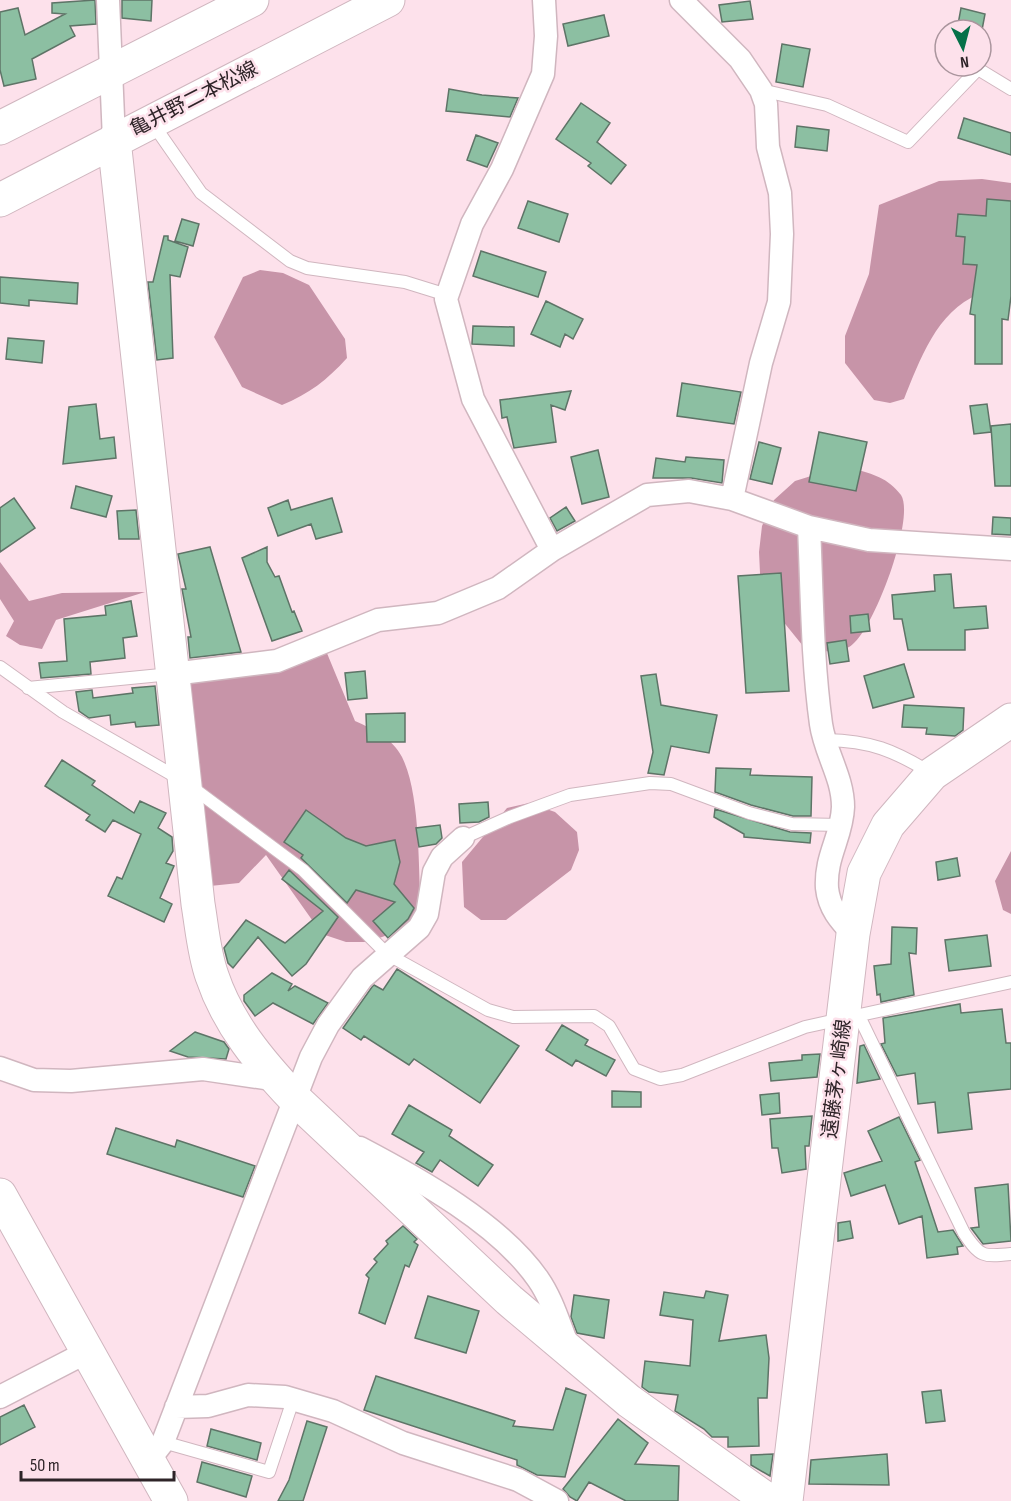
<svg xmlns="http://www.w3.org/2000/svg" width="1011" height="1501" viewBox="0 0 1011 1501" font-family="'Sofia Sans Condensed','Noto Sans JP',sans-serif">
	<style>
		.forest { fill: #c794a8 }
		.building { fill: #8cbfa2; stroke: #5e7467; stroke-width: 1.5 }
		.lines { fill: none; stroke-linecap: round; stroke-linejoin: round }
		.lane-casing { stroke: #d0b6bf; stroke-width: 14 }
		.street-casing { stroke: #d0b6bf; stroke-width: 25 }
		.secondary-casing { stroke: #d0b6bf; stroke-width: 35 }
		.lane { stroke: #fff; stroke-width: 12 }
		.street { stroke: #fff; stroke-width: 22 }
		.secondary { stroke: #fff; stroke-width: 33 }
		.labels { text-anchor: middle; dominant-baseline: central; stroke-width: 5; stroke-linejoin: round; paint-order: stroke }
		.street-label { font-size: 20px; fill: #2e2428; stroke: #fde1eb }
	</style>
	<rect width="100%" height="100%" fill="#fde1eb"/>
	<path class="forest" d="M982 179 1011 183V288C1001 290 988 290 979 294 936 312 920 360 904 399L890 403 874 400 845 363V336L869 274 879 205 939 181Z
		M260 270 283 273 309 285 345 339 347 358C327 380 309 394 282 405L242 387 214 337 243 277Z
		M854 469C873 474 888 478 901 495 916 518 872 636 849 647 837 653 821 651 807 651L761 594 759 552 762 526 774 500 795 481 824 472Z
		M0 562 29 601 62 593 145 592 56 620 42 649 20 645 6 636 14 621 0 599Z
		M324 646 355 721C373 729 392 738 402 757 421 795 418 870 421 914L410 927 368 942H346L322 934 266 855 239 883 210 886 184 681Z
		M529 803 555 812 577 832 579 850 571 870 506 920H481L464 907 462 862 507 808Z
		M1011 851V914L1003 910 995 881Z"/>
	<path class="building" d="M95 0 96 24 70 26 75 36 32 59 36 79 4 86 0 70V12L18 8 25 35 65 14 52 13V3Z
		M122 0H152L151 21 122 18Z
		M750 1 753 19 722 22 719 5Z
		M961 8 985 14 982 30H957Z
		M604 15 609 36 568 46 563 24Z
		M782 44 810 49 803 87 776 82Z
		M449 89 482 95 518 98 510 117 446 111Z
		M581 103 610 123 597 142 626 165 611 184 588 166 591 163 556 139Z
		M964 118 1011 133V155L958 138Z
		M797 126 829 130 827 151 795 147Z
		M476 135 498 143 487 167 467 160Z
		M987 199 1011 201V296L1008 320 1002 319V364H975V315L970 314 977 265 963 264 965 237 956 236 958 214 986 216Z
		M528 201 568 214 559 242 518 228Z
		M182 219 199 224 193 246 175 241Z
		M164 236H168V240L188 247 180 277 170 275 173 358 157 360 148 282H153Z
		M481 251 546 272 538 297 473 276Z
		M0 277 78 283 77 304 29 300V306L0 303Z
		M546 301 583 319 573 339 565 334 560 347 531 334Z
		M473 326 514 327V346L472 344Z
		M8 338 44 341 42 363 6 359Z
		M682 383 741 392 734 424 677 416Z
		M571 391 565 410 551 405 556 442 514 448 507 417 502 418 500 400Z
		M96 404 100 439 114 437 116 458 63 464 69 407Z
		M987 404 991 432 974 434 970 406Z
		M1011 424V486H995L991 426Z
		M819 432 867 442 856 491 809 482Z
		M759 442 781 448 772 484 750 479Z
		M598 450 609 497 582 504 571 457Z
		M686 457 724 460 722 483 691 478H653L656 458 685 462Z
		M76 486 112 496 106 517 71 508Z
		M14 498 35 528 0 552V508Z
		M332 498 342 532 316 539 311 524 278 536 268 508 288 500 291 510Z
		M566 507 575 521 557 531 550 518Z
		M136 510 139 539H119L117 511Z
		M993 517 1011 518V535L992 534Z
		M210 547 241 652 190 658 188 637H191L182 589H186L178 554Z
		M267 547V562L275 577 279 576 292 612 294 611 302 631 272 641 242 558Z
		M781 573 789 691 746 693 738 576Z
		M951 574 954 608 986 606 988 628 965 630V650H908L902 619H894L892 595 935 591 934 575Z
		M131 601 137 636 123 638 125 658 90 662 91 674 41 678 39 663 67 661 64 619 106 615 105 606Z
		M868 614 870 631 851 633 850 616Z
		M846 640 849 661 830 664 827 643Z
		M904 664 914 697 873 708 864 676Z
		M365 671 367 698 348 700 345 673Z
		M656 674 661 705 717 715 709 753 671 746 664 775 648 773 653 752 641 676Z
		M155 686 159 725 136 727 135 722 111 725 110 715 89 718 79 711 76 692 92 690 93 698 133 693 132 688Z
		M904 705 964 708 963 730 955 736 926 734 927 728 902 727Z
		M405 713V742H367L366 714Z
		M62 760 95 781 92 785 134 813 140 801 166 813 158 828 172 837 173 851 166 863 174 866 160 898 172 904 164 922 108 896 117 877 122 879 141 834 113 820 105 832 86 820 90 815 45 786Z
		M716 768 751 769 750 775 812 777 811 816H793L751 805 715 792Z
		M488 802 489 817 479 822 460 823 459 804Z
		M715 809 790 832 811 833 810 843 744 837V834L714 817Z
		M306 810 346 838 366 846 395 840 400 862 394 884 414 908 408 919 388 938 373 921 395 902 356 890 347 903 301 858 303 855 284 842Z
		M440 825 442 838 436 844 419 847 416 828Z
		M957 858 960 876 938 880 936 862Z
		M289 870 338 917 306 964 292 976 258 937 233 968 228 963 224 948 246 920 285 943 323 911 282 879Z
		M892 927 917 928 916 954 909 953 914 995 881 1002 880 994 877 995 874 966 891 964Z
		M987 935 991 966 949 971 945 940Z
		M397 969 519 1046 480 1103 414 1059 409 1065 364 1036 361 1040 343 1028 372 987 374 985 383 990Z
		M272 973 292 984 288 991 295 986 328 1003 313 1024 273 1003 255 1016 244 1001V995Z
		M960 1004 961 1013 1002 1009 1006 1043H1011V1089L968 1093 972 1129 938 1133 935 1102 918 1104 915 1073 897 1076 881 1044 885 1043 883 1018Z
		M562 1025 588 1040 585 1045 615 1060 606 1076 576 1060 572 1066 546 1050Z
		M195 1032 224 1042 229 1049 226 1059 188 1057 170 1051Z
		M864 1045 880 1079 857 1083 860 1046Z
		M820 1054 817 1077 771 1081 769 1063 802 1060V1055Z
		M612 1091 641 1092V1107H612Z
		M779 1093 780 1113 762 1115 760 1095Z
		M409 1105 452 1130 449 1136 493 1165 478 1186 440 1160 432 1172 416 1163 424 1152 392 1134Z
		M812 1116 809 1146H805L806 1169 782 1173 778 1148H772L770 1119Z
		M899 1117 920 1160 915 1162 938 1232 953 1230 963 1246 957 1247 958 1254 927 1258 922 1216 899 1224 885 1185 851 1196 844 1173 882 1161 868 1131Z
		M116 1128 175 1147 177 1140 255 1166 243 1197 107 1154Z
		M1008 1184 1011 1241 983 1244 971 1228 979 1227 975 1188Z
		M850 1221 853 1238 838 1241V1223Z
		M403 1226 417 1239 414 1242 418 1245 409 1267 405 1265 385 1324 359 1313 369 1278 366 1275 377 1262 374 1259 388 1244 386 1241Z
		M706 1291 728 1295 719 1341 766 1335 769 1358 767 1398H758L759 1446 728 1447V1437H712L704 1429 675 1411 678 1395 649 1392 642 1387 645 1361 690 1366 693 1320 660 1315 664 1292 704 1298Z
		M574 1295 609 1300 604 1338 577 1333 571 1317Z
		M428 1296 479 1311 466 1353 415 1338Z
		M376 1376 515 1421 513 1426 553 1430 566 1388 586 1395 565 1477 537 1475 517 1465V1460L364 1410Z
		M941 1390 945 1421 926 1423 922 1392Z
		M24 1405 35 1427 0 1445V1417Z
		M618 1419 648 1443 635 1464 679 1466 678 1501H626L589 1482 577 1501 570 1497 563 1489Z
		M307 1421 327 1427 303 1501H278L289 1480Z
		M211 1429 261 1443 257 1460 207 1446Z
		M773 1454 770 1476 751 1465V1455Z
		M887 1454 889 1485 809 1484 811 1460Z
		M202 1462 252 1476 246 1497 197 1482Z"/>
	<g class="lines">
		<defs>
			<path id="lane" d="M761 90 827 105 908 142 978 69 1011 89
				M153 124 201 193 290 261 307 268 405 282 447 295
				M0 667 63 712 185 782 303 870 387 954 488 1010 513 1017 594 1016 609 1026 634 1069 660 1079 682 1075 805 1027 1011 982
				M28 688 171 674
				M826 740C871 741 893 750 931 773
				M463 838 510 817 570 795 650 783 671 784 749 813 792 824 840 825
				M858 1014 964 1233C980 1257 983 1257 1011 1254
				M163 1442 269 1472 293 1400"/>
			<path id="street" d="M108 0 114 140
				M544 0 546 36 543 74 502 169 472 224 446 299 473 399 552 550
				M681 0 740 59 761 90 766 104 768 147 780 193 782 234 779 302 761 363 732 499
				M809 527C812 592 812 659 821 724 825 753 843 777 843 807 842 837 825 856 827 888 829 908 840 920 853 934
				M173 674 277 661 378 620 438 613 498 588 552 550 647 495 689 491 732 499 809 527 869 540 1011 549
				M0 1068 34 1080 71 1081 203 1069 278 1080
				M360 1148C419 1179 500 1224 538 1279 552 1299 559 1324 568 1346
				M0 1397 87 1352
				M176 1407 208 1406 248 1395 285 1397 333 1411 403 1443 518 1480 557 1501
				M149 1460 163 1442 311 1057 328 1025 362 978 419 928 427 914 434 872 442 857 463 838"/>
			<path id="secondary" d="M0 128 252 0
				M114 140 198 904C202 928 204 954 212 976 228 1024 260 1062 294 1098L509 1300 629 1401 769 1501
				M0 200 388 0
				M0 1195 171 1501
				M786 1501 853 934 864 873 888 825 932 774 1011 720"/>
		</defs>
		<use href="#lane" class="lane-casing"/>
		<use href="#street" class="street-casing"/>
		<use href="#secondary" class="secondary-casing"/>
		<use href="#lane" class="lane"/>
		<use href="#street" class="street"/>
		<use href="#secondary" class="secondary"/>
	</g>
	<g class="labels">
		<g class="street-label">
			<text transform="translate(194 99) rotate(-27)">亀井野二本松線</text>
			<text transform="translate(837 1079) rotate(-83)">遠藤茅ヶ崎線</text>
		</g>
	</g>
	<g transform="translate(963 48) rotate(174)"><circle r="28" fill="#fde1eb" stroke="#aa959d" stroke-width="1.5"/>
	<path d="M0-4.5L10 22L0 15L-10 22Z" fill="#067149"/>
	<text y="-9" font-size="16" font-weight="bold" text-anchor="middle" fill="#2e2428">N</text>
	</g>
	<path d="M21 1471v9h153v-9" fill="none" stroke="#2e2428" stroke-width="3"/>
	<text x="30" y="1471" font-size="18" fill="#2e2428" stroke="#fde1eb" stroke-width="4.5" paint-order="stroke">50 m</text>
</svg>
